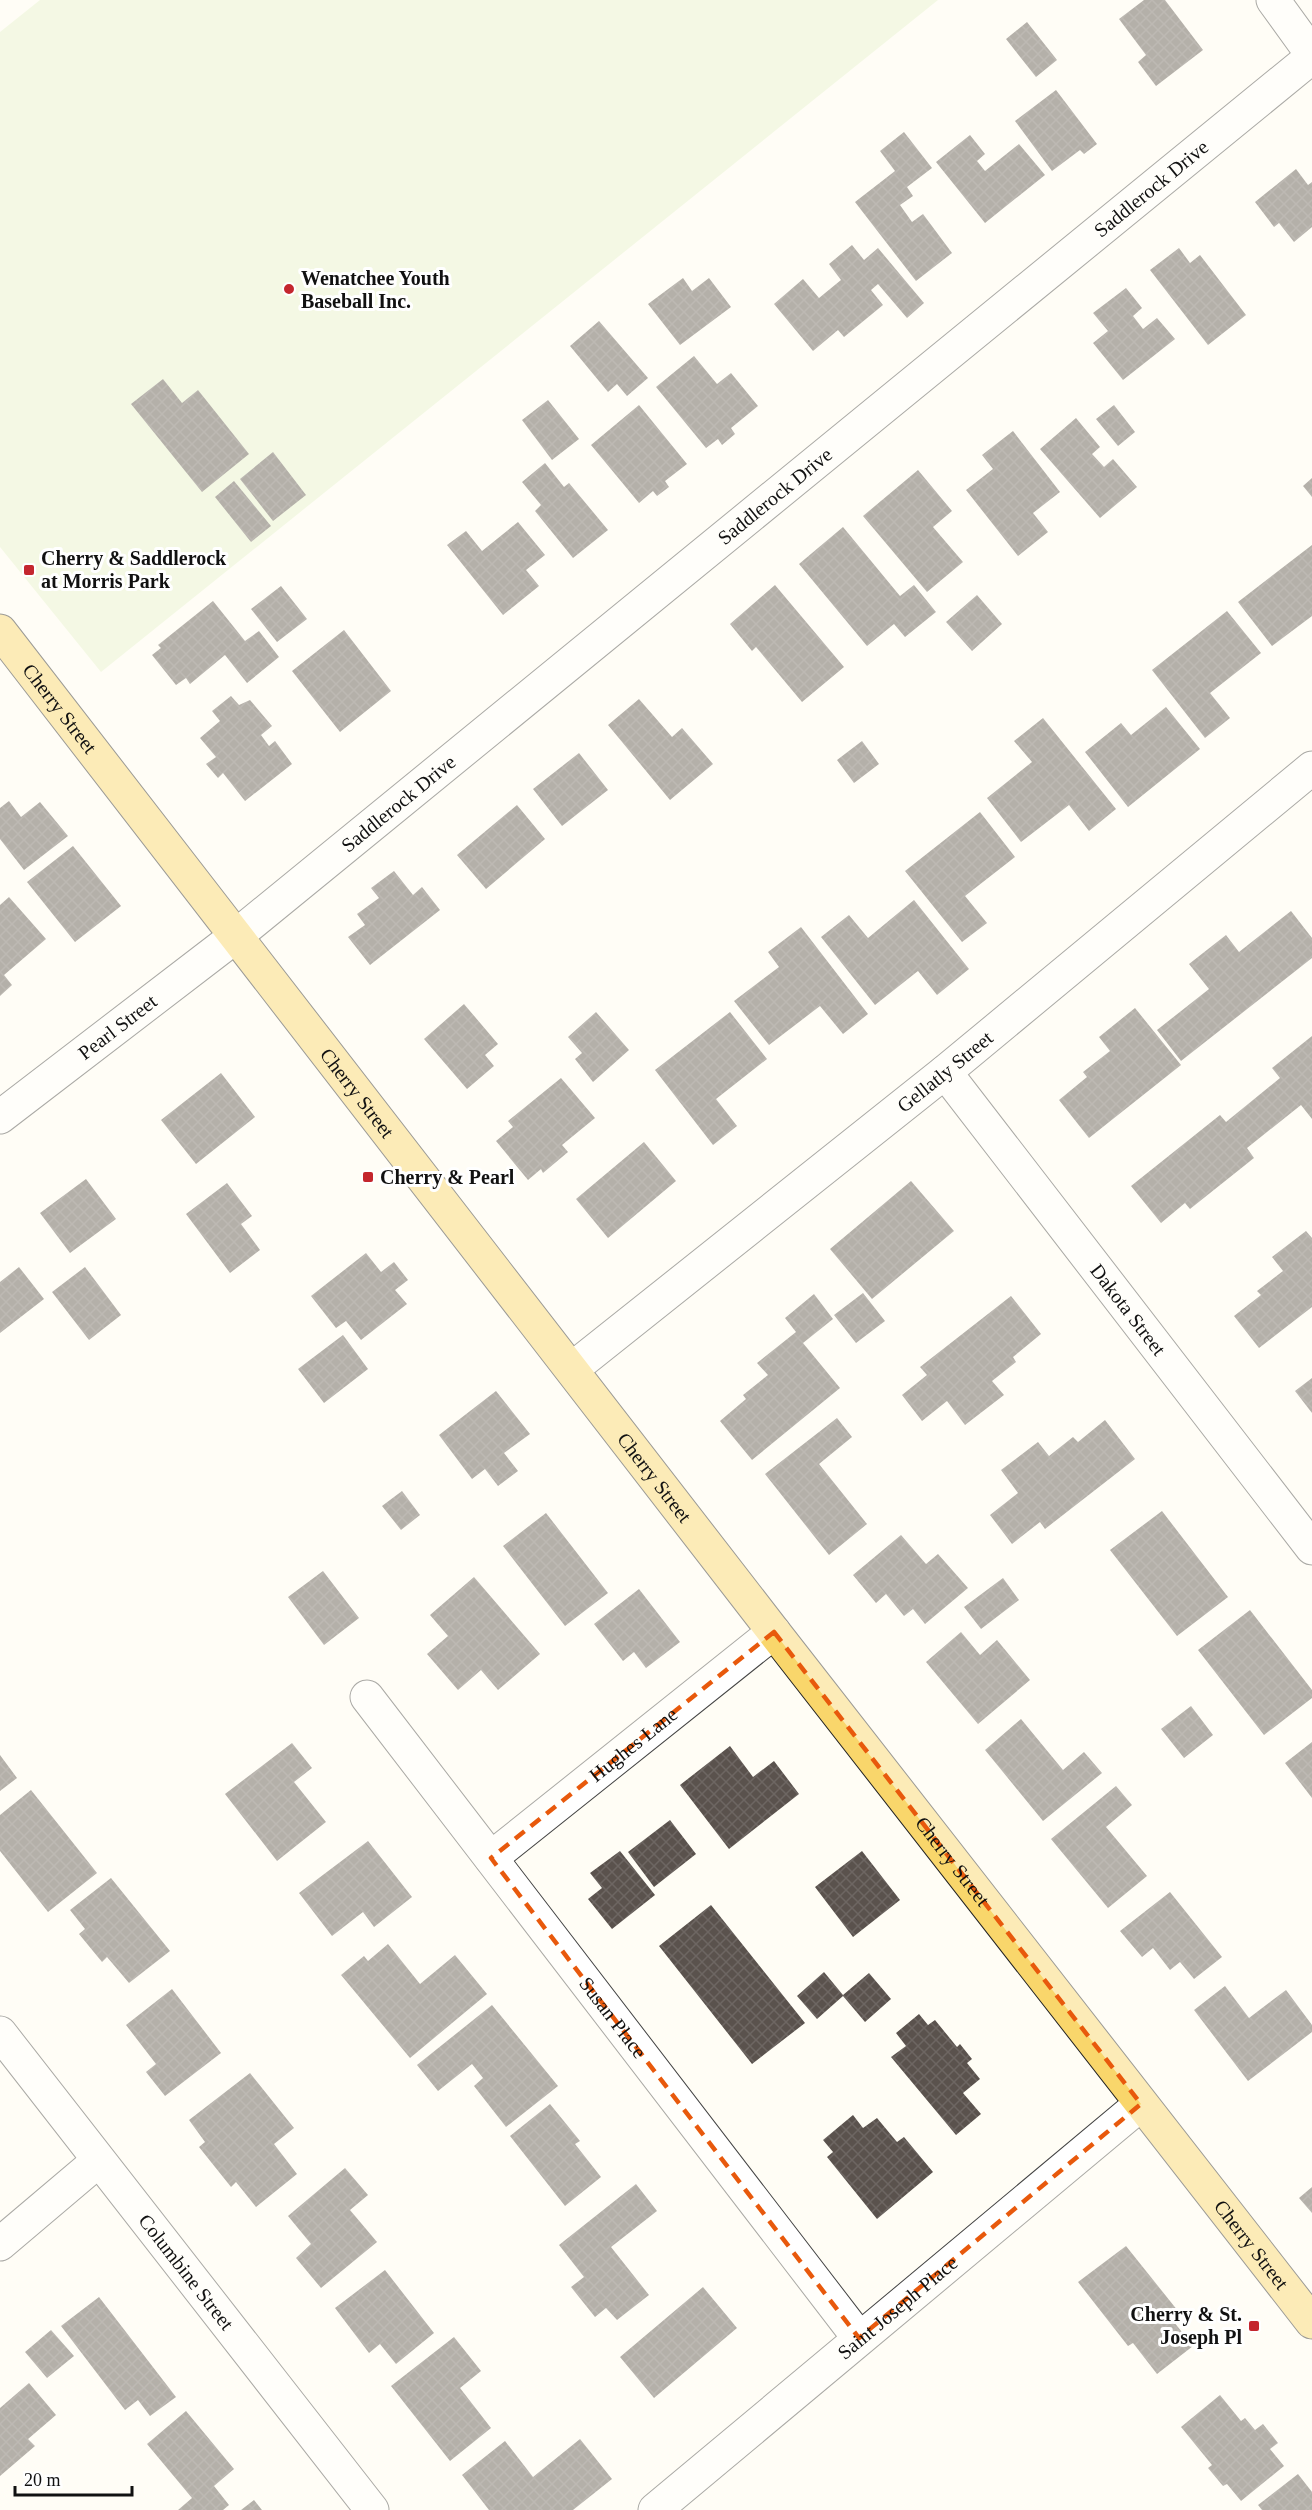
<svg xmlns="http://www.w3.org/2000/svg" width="1312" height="2510" viewBox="0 0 1312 2510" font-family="Georgia,serif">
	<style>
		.pitch { fill: #e6f2cf }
		.building { fill: url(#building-cross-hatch) }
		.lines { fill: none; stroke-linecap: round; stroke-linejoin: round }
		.minor-casing { stroke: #444; stroke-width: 35 }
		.major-casing { stroke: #222; stroke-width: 35 }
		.minor { stroke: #fff; stroke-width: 33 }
		.major { stroke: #f9d66b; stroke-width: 33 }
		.marked { fill: none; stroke: #e8590c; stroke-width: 4.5; stroke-dasharray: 12 8; stroke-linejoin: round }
		.poi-dot { fill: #c4262e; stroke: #fff; stroke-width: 2 }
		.labels { text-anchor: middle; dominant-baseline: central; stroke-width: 6; stroke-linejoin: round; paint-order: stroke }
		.street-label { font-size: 20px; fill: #111; stroke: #fff }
		.poi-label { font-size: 20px; font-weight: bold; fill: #111; stroke: #fff; text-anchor: start }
	</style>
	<defs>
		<pattern id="building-cross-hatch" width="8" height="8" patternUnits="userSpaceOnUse" patternTransform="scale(1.5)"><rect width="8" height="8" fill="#5a524d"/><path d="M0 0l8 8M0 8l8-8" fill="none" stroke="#6d6662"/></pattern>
	</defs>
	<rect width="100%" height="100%" fill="#fffdf5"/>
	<path class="pitch" d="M40 0H938L101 672 0 547V32Z"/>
	<path class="building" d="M1144 0H1165L1203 50 1156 86 1138 62 1146 55 1119 19Z
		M1027 22 1057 60 1036 77 1006 39Z
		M1056 90 1097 144 1084 154 1080 150 1052 171 1015 121Z
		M904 132 932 168 907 187 913 196 900 205 912 222 923 214 952 253 916 281 855 202 895 171 880 151Z
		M970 135 985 154 977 161 985 171 1019 144 1045 175 985 223 936 162Z
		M1296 169 1308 185 1312 182V227L1294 242 1279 223 1274 227 1255 202Z
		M852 245 864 260 878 248 924 303 907 318 878 284 871 290 883 305 844 337 838 330 813 351 774 304 803 279 819 298 841 280 829 264Z
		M1179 248 1190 263 1200 255 1246 315 1208 345 1150 270Z
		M683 278 692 291 709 278 731 307 680 345 648 304Z
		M1126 288 1142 308 1133 316 1143 329 1157 318 1175 339 1123 380 1093 343 1108 331 1093 313Z
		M599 321 648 378 627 396 617 384 608 392 570 346Z
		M694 356 717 384 731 373 758 406 731 428 735 434 722 445 718 439 706 448 656 387Z
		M163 379 182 403 198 390 249 454 202 492 131 404Z
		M548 400 579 439 552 460 522 420Z
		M639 405 687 464 665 481 669 487 657 496 653 491 639 503 591 445Z
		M1114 405 1135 432 1118 446 1096 419Z
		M1076 418 1100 447 1092 454 1104 467 1113 459 1137 487 1100 518 1040 449Z
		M1013 431 1060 492 1033 513 1048 532 1018 556 966 490 993 469 982 455Z
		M273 452 306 495 273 521 240 479Z
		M545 463 564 487 569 483 608 530 573 558 535 511 541 505 522 482Z
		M918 470 952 511 933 527 963 562 927 592 863 516Z
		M1312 478V497L1303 486Z
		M234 481 271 526 251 542 215 497Z
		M518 522 545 555 526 570 539 586 503 615 447 545 466 531 482 551Z
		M843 527 900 596 914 585 936 612 905 637 894 624 867 646 799 564Z
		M1312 545V616L1272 646 1238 602Z
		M775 585 844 667 802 702 756 647 752 651 730 624Z
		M281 586 307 619 277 642 251 609Z
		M977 595 1002 624 972 651 946 622Z
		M213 601 245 641 259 631 279 657 247 683 225 655 190 684 186 678 176 685 152 655 161 648 158 645Z
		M1227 611 1261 653 1210 693 1230 718 1205 738 1152 670Z
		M344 630 391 691 340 732 292 671Z
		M231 696 239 705 250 700 272 726 261 735 269 746 275 741 292 764 245 801 223 773 218 778 206 764 216 757 200 738 220 721 212 711Z
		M639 699 672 737 682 728 713 764 670 800 608 725Z
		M1166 707 1200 749 1128 807 1085 752 1121 723 1131 735Z
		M1043 718 1116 809 1089 831 1069 805 1021 842 987 798 1032 762 1014 741Z
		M862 741 879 764 854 783 837 760Z
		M579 753 608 790 562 826 533 789Z
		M9 801 21 817 40 802 68 836 24 870 0 839V808Z
		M517 805 545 839 486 889 457 855Z
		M980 812 1015 857 965 896 987 923 962 942 905 871Z
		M73 846 121 906 75 942 27 882Z
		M394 871 413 895 422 887 440 910 370 965 348 937 365 925 357 914 379 898 371 888Z
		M9 897 46 939 4 975 12 985 0 996V905Z
		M914 900 969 969 937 995 918 971 875 1005 821 937 849 915 868 938Z
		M1291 911 1312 938V958L1181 1061 1157 1030 1209 989 1189 964 1226 935 1239 952Z
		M801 927 868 1014 843 1034 820 1006 769 1045 734 1001 779 967 768 952Z
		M464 1004 498 1044 485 1055 494 1066 467 1089 424 1039Z
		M1135 1008 1181 1065 1089 1138 1059 1100 1087 1077 1083 1072 1110 1051 1099 1037Z
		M596 1012 629 1050 593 1082 575 1059 582 1053 568 1037Z
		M730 1012 767 1059 716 1099 737 1126 713 1145 655 1070Z
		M1312 1036V1119L1301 1105 1247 1148 1254 1158 1190 1209 1185 1203 1161 1223 1131 1186 1220 1115 1226 1122 1280 1078 1272 1068Z
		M221 1073 255 1117 196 1164 161 1120Z
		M561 1078 595 1118 562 1145 568 1152 543 1173 541 1169 528 1180 496 1141 513 1127 508 1121Z
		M644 1142 676 1181 608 1238 576 1199Z
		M86 1179 116 1219 70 1253 40 1213Z
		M911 1181 954 1231 872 1299 830 1249Z
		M227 1183 252 1216 241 1224 260 1250 230 1273 186 1214Z
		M1306 1231 1312 1238V1307L1259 1348 1234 1316 1261 1295 1257 1291 1283 1271 1272 1257Z
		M366 1253 381 1272 394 1262 408 1280 395 1290 407 1304 361 1340 346 1321 336 1328 311 1296Z
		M19 1267 44 1299 0 1333V1282Z
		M85 1267 121 1315 89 1340 52 1292Z
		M863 1293 885 1321 856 1343 834 1315Z
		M814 1294 833 1319 803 1343 840 1388 752 1460 720 1421 746 1399 743 1395 768 1375 757 1363 796 1332 785 1318Z
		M1011 1296 1041 1334 1013 1357 1016 1362 992 1381 1004 1395 965 1425 947 1401 922 1421 902 1395 927 1375 920 1367Z
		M343 1335 368 1369 324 1403 298 1369Z
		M1312 1378V1413L1295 1391Z
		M496 1391 530 1434 504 1453 518 1471 498 1486 485 1469 472 1479 439 1435Z
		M837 1418 852 1437 819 1464 867 1524 829 1555 765 1474Z
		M1105 1420 1135 1459 1045 1529 1040 1522 1012 1544 990 1515 1018 1493 1001 1470 1038 1442 1049 1456 1073 1437 1078 1442Z
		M402 1491 420 1515 401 1530 382 1506Z
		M1162 1511 1228 1597 1177 1636 1110 1550Z
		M546 1513 608 1593 565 1626 503 1546Z
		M901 1535 926 1564 938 1554 968 1588 925 1624 913 1609 904 1616 886 1594 876 1603 853 1575Z
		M323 1571 359 1618 324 1645 288 1597Z
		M474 1577 540 1654 498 1690 481 1670 458 1690 427 1654 448 1636 430 1615Z
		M1003 1578 1019 1600 981 1629 964 1607Z
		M639 1589 680 1642 646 1668 634 1652 623 1661 594 1624Z
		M1250 1610 1312 1690V1698L1264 1735 1198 1650Z
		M961 1632 980 1655 997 1640 1030 1680 978 1724 926 1662Z
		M1191 1706 1213 1735 1184 1758 1161 1729Z
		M1021 1719 1063 1770 1084 1752 1102 1773 1043 1821 985 1750Z
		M1312 1742V1798L1285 1763Z
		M292 1743 312 1768 294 1782 326 1822 277 1861 225 1794Z
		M730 1746 753 1777 774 1761 799 1794 729 1849 680 1785Z
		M0 1755 17 1778 0 1791Z
		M1116 1786 1132 1805 1106 1827 1147 1876 1108 1908 1051 1839Z
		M31 1790 97 1873 48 1912 0 1851V1815Z
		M670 1820 696 1854 654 1887 628 1852Z
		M368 1841 412 1897 374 1927 363 1912 332 1936 299 1893Z
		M620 1851 655 1895 612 1929 588 1899 602 1888 590 1873Z
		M862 1851 900 1900 853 1937 815 1887Z
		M111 1878 170 1951 129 1983 107 1957 102 1962 79 1934 85 1929 70 1910Z
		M1170 1892 1222 1957 1194 1979 1180 1962 1170 1970 1153 1948 1142 1957 1120 1931Z
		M711 1905 805 2023 752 2064 659 1946Z
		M388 1944 420 1984 455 1955 487 1994 410 2058 341 1975 364 1956 368 1961Z
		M824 1972 843 1995 869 1973 891 1999 865 2022 843 1996 817 2019 797 1996Z
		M1225 1986 1249 2018 1286 1990 1312 2025V2032L1248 2081 1194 2010Z
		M172 1989 221 2053 165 2096 146 2072 156 2064 126 2025Z
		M492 2005 558 2086 506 2127 474 2086 483 2078 472 2064 438 2091 417 2065Z
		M919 2014 928 2025 935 2020 957 2047 960 2044 972 2059 967 2063 980 2079 963 2093 981 2114 956 2135 891 2057 906 2046 896 2033Z
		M250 2073 294 2128 274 2144 297 2174 256 2207 236 2182 231 2187 199 2147 205 2142 189 2120Z
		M550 2104 580 2141 575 2144 601 2177 565 2206 510 2136Z
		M853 2115 863 2128 877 2118 897 2142 904 2137 933 2172 877 2219 827 2157 833 2152 823 2140Z
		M345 2168 368 2195 350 2210 377 2242 321 2288 296 2258 311 2244 288 2216Z
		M636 2184 657 2211 611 2247 649 2295 617 2320 606 2308 595 2317 571 2287 584 2277 559 2245Z
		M1312 2187V2213L1299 2198Z
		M1126 2246 1178 2311 1170 2317 1193 2346 1157 2374 1133 2343 1128 2346 1078 2282Z
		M385 2270 434 2333 396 2364 380 2344 369 2353 335 2308Z
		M703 2287 737 2328 654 2398 620 2357Z
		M99 2297 176 2397 150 2416 138 2400 125 2410 61 2326Z
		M51 2330 74 2356 47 2378 25 2352Z
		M454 2337 481 2371 460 2388 491 2428 450 2461 391 2386Z
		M29 2383 56 2415 28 2439 35 2446 0 2476V2408Z
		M1220 2395 1241 2421 1245 2418 1255 2430 1263 2424 1278 2443 1270 2449 1284 2466 1241 2501 1227 2484 1223 2486 1208 2468 1212 2465 1181 2427Z
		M186 2411 234 2469 214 2486 229 2505 223 2510H178L192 2498 147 2444Z
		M580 2439 612 2479 573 2510H489L462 2475 505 2441 533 2477Z
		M1298 2474 1312 2492V2510H1262L1258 2505Z
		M254 2500 262 2510H241Z"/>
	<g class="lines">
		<defs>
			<g id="minor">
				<path d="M1273 0 1312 54"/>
				<path id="s1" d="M945 1072 1312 1548"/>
				<path id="s2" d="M0 1117 236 936 1312 57"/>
				<path id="s3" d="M572 1369 945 1072 1312 768"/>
				<path id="s4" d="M367 1697 859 2338"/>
				<path id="s5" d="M491 1858 774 1632"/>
				<path id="s6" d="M0 2033 372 2510"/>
				<path d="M0 2244 98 2161"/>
				<path id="s7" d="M655 2510 1141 2104"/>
			</g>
			<g id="major">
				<path id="s8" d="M0 631 774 1632 1312 2322"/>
			</g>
		</defs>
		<use href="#minor" class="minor-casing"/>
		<use href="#major" class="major-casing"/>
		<use href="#minor" class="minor"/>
		<use href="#major" class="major"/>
	</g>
	<path d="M0 0H1312V2510H0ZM774 1632 1141 2104 859 2338 491 1858Z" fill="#fffdf5" fill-opacity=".55" fill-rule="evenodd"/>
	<path class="marked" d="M774 1632 1141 2104 859 2338 491 1858Z"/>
	<g class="poi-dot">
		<circle cx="289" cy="289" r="6"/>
		<rect x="23" y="564" width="12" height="12" rx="3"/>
		<rect x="362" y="1171" width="12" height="12" rx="3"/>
		<rect x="1248" y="2320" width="12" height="12" rx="3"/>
	</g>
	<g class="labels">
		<g class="street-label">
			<text stroke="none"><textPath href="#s2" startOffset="1479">Saddlerock Drive</textPath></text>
			<text stroke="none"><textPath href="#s2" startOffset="993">Saddlerock Drive</textPath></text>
			<text stroke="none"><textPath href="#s8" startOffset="98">Cherry Street</textPath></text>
			<text stroke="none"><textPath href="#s2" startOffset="507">Saddlerock Drive</textPath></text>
			<text stroke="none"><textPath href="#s2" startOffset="148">Pearl Street</textPath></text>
			<text stroke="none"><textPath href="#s3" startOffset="477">Gellatly Street</textPath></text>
			<text stroke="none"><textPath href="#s8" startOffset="584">Cherry Street</textPath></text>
			<text stroke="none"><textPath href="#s1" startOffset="300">Dakota Street</textPath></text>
			<text stroke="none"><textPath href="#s8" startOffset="1070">Cherry Street</textPath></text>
			<text stroke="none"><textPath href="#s5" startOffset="182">Hughes Lane</textPath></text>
			<text stroke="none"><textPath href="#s8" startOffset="1556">Cherry Street</textPath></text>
			<text stroke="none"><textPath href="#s4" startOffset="404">Susan Place</textPath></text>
			<text stroke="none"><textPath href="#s8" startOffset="2042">Cherry Street</textPath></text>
			<text stroke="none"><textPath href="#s6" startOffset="303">Columbine Street</textPath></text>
			<text stroke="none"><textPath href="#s7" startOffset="316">Saint Joseph Place</textPath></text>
		</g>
		<g class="poi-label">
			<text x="301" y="278">Wenatchee Youth<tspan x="301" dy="23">Baseball Inc.</tspan></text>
			<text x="41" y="558">Cherry &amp; Saddlerock<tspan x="41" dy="23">at Morris Park</tspan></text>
			<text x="380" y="1177">Cherry &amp; Pearl</text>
			<text x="1242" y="2314" text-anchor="end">Cherry &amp; St.<tspan x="1242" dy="23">Joseph Pl</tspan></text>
		</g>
	</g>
	<path d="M15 2486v9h117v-9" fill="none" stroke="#111111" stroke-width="3"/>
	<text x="24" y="2486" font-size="18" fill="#111111" stroke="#ffffff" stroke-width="4.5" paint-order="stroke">20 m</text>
</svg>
